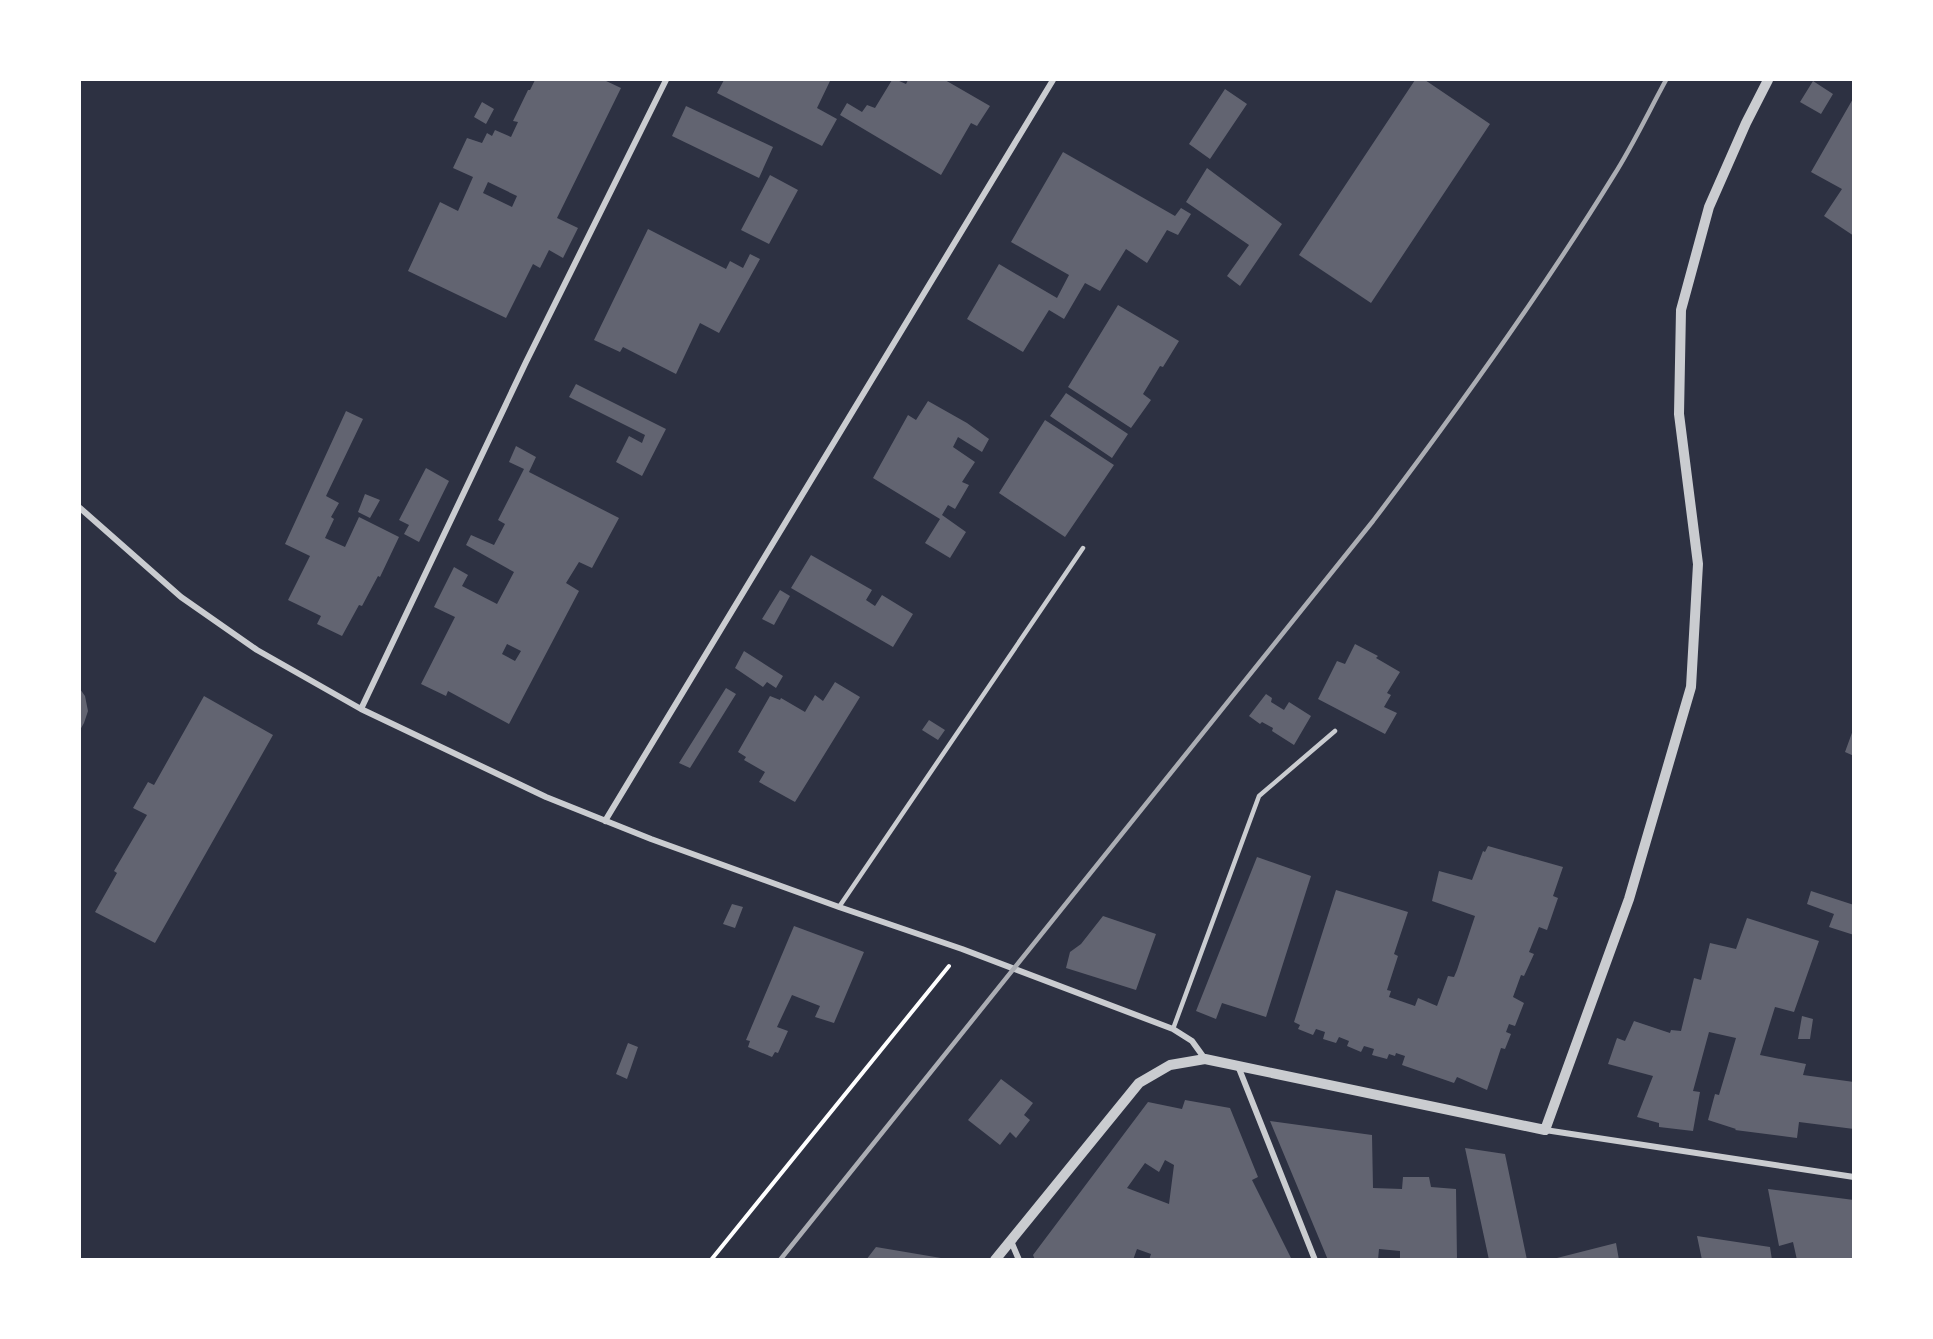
<svg xmlns="http://www.w3.org/2000/svg" width="1933" height="1339" viewBox="0 0 1933 1339" font-family="'Crimson Pro',serif">
	<style>
		.building { fill: #626471; fill-rule: evenodd }
		.lines { fill: none; stroke-linecap: round; stroke-linejoin: round }
		.path { stroke: #fff; stroke-width: 4 }
		.service { stroke: #caccd0; stroke-width: 4.5 }
		.minor { stroke: #caccd0; stroke-width: 6 }
		.tertiary { stroke: #caccd0; stroke-width: 10 }
		.rail { stroke: #abadb3; stroke-width: 4.5 }
	</style>
	<rect width="100%" height="100%" fill="#2d3142"/>
	<path class="building" d="M535 80H604L621 88 557 218 578 228 563 258 549 250 540 268 533 264 506 318 408 271 440 202 458 211 473 177 453 168 467 138 482 143 487 133 492 136 495 130 511 137 518 122 513 121 528 90H530ZM488 182 517 196 512 207 483 193Z
		M724 80H827L830 81 817 108 837 119 822 146 717 93Z
		M892 80H897L906 84 908 80H945L990 106 977 126 971 123 941 175 840 115 847 103 862 112 867 105 875 108Z
		M1415 80H1425L1490 124 1371 303 1299 255Z
		M1813 81 1833 94 1821 114 1800 102Z
		M1225 89 1247 104 1210 159 1189 144Z
		M1854 97V236L1824 216 1842 189 1811 172Z
		M482 102 494 109 486 124 474 117Z
		M686 106 773 147 759 178 672 136Z
		M1063 152 1175 216 1181 208 1191 214 1178 235 1167 230 1147 263 1126 249 1100 291 1085 283 1064 319 1049 310 1023 352 967 319 999 264 1057 298 1069 275 1011 242Z
		M1207 168 1282 224 1240 286 1227 276 1249 245 1186 202Z
		M770 175 798 190 769 244 741 230Z
		M648 229 726 269 730 261 743 268 750 254 760 259 719 333 700 323 676 374 623 347 620 352 594 340Z
		M1118 305 1179 341 1163 367 1160 366 1143 394 1151 400 1131 428 1068 387Z
		M576 384 666 429 642 476 616 462 629 436 642 443 645 435 569 397Z
		M1066 393 1128 434 1112 458 1050 416Z
		M928 401 967 423 989 439 982 452 958 437 953 447 975 462 962 482 969 485 955 509 948 505 942 515 966 532 950 558 925 543 940 519 873 478 908 415 916 420Z
		M346 411 363 419 326 496 339 503 331 517 334 519 325 538 345 547 359 517 399 537 380 577 378 576 362 606 359 605 342 636 317 624 321 616 288 600 310 556 285 544Z
		M1045 420 1114 465 1065 537 999 493Z
		M516 446 536 457 529 472 619 518 592 568 579 562 566 583 579 591 509 724 448 691 446 696 421 684 455 617 434 607 454 567 468 575 462 586 497 604 514 572 466 545 471 535 494 545 505 524 498 520 524 469 509 462ZM507 644 521 651 515 661 502 654Z
		M426 468 449 481 419 542 404 534 409 525 399 520Z
		M365 494 380 500 370 518 358 512Z
		M811 555 872 590 866 600 875 606 882 595 913 614 893 647 791 588Z
		M780 590 790 596 774 625 762 619Z
		M1355 644 1378 656 1376 658 1400 672 1387 693 1391 695 1384 707 1397 713 1385 734 1318 699 1337 661 1345 664Z
		M744 651 783 676 776 688 767 682 763 687 735 668Z
		M835 682 860 697 795 802 759 782 765 772 744 760 746 757 738 752 770 696 780 700 781 698 805 712 815 695 823 701Z
		M726 688 736 694 690 768 679 763Z
		M80 689 85 696 88 711 84 723 80 730Z
		M1266 694 1272 698 1271 702 1284 710 1289 702 1311 716 1294 745 1272 731 1273 728 1262 722 1260 724 1249 716Z
		M204 696 273 735 155 943 95 912 117 873 114 871 147 815 133 808 148 782 154 785Z
		M929 720 945 730 938 740 922 730Z
		M1853 730H1854V756L1845 752Z
		M1488 846 1563 867 1553 896 1558 898 1547 930 1539 927 1529 952 1534 954 1524 976 1521 975 1513 997 1524 1003 1515 1026 1509 1024 1506 1032 1511 1034 1505 1049 1501 1048 1487 1090 1457 1077 1454 1083 1402 1065 1405 1056 1396 1053 1395 1056 1389 1054 1387 1059 1372 1055 1374 1049 1364 1046 1361 1052 1347 1046 1349 1041 1339 1037 1336 1043 1323 1039 1325 1032 1316 1029 1313 1035 1298 1029 1300 1025 1294 1022 1336 890 1408 912 1394 954 1398 956 1387 990 1391 991 1389 997 1415 1006 1418 998 1437 1006 1448 976 1454 977 1457 970 1475 916 1432 901 1439 871 1472 880 1483 851 1485 852Z
		M1257 857 1311 876 1266 1017 1222 1003 1216 1019 1196 1011Z
		M1811 891 1854 905V935L1829 927 1834 914 1807 904Z
		M732 904 743 907 735 928 723 924Z
		M1103 916 1156 934 1136 990 1066 968 1070 952 1081 944Z
		M1747 918 1819 941 1794 1012 1775 1007 1760 1055 1806 1064 1803 1075 1854 1082V1129L1799 1122 1797 1138 1735 1130 1736 1129 1708 1120 1715 1094 1719 1095 1736 1038 1709 1032 1693 1091 1700 1092 1693 1131 1659 1127V1123L1637 1117 1653 1076 1608 1064 1617 1038 1625 1041 1634 1021 1670 1033 1671 1030 1681 1031 1694 978 1701 980 1710 943 1736 949Z
		M794 926 864 952 834 1023 815 1017 820 1006 792 995 777 1027 788 1031 778 1053 775 1052 772 1057 748 1047 750 1041 746 1040Z
		M1802 1016 1813 1019 1810 1039H1798Z
		M628 1043 638 1047 627 1079 616 1074Z
		M1001 1079 1033 1103 1024 1115 1030 1120 1016 1138 1010 1132 1000 1145 968 1120Z
		M1185 1100 1230 1108 1258 1177 1252 1180 1292 1260H1149L1151 1254 1137 1249 1133 1260H1035L1033 1255 1148 1102 1182 1109ZM1165 1160 1174 1165 1169 1204 1127 1188 1145 1163 1159 1172Z
		M1270 1121 1372 1135 1373 1188 1402 1189 1403 1177H1429L1431 1187 1456 1189 1457 1260H1400V1251L1379 1249 1378 1260H1328Z
		M1465 1148 1505 1154 1527 1260H1489Z
		M1768 1189 1854 1200V1260H1797L1793 1242 1779 1246Z
		M1697 1236 1770 1247 1772 1260H1702Z
		M1616 1243 1619 1260H1554L1553 1259Z
		M876 1247 941 1258V1260H866Z"/>
	<g class="lines">
		<path class="path" d="M711 1260 949 966"/>
		<path class="service" d="M839 907 1083 548
			M1173 1029 1259 796 1335 731"/>
		<path class="minor" d="M80 508 181 597 257 650 361 709 546 797 651 839 839 907 962 949 1173 1029 1192 1041 1205 1059
			M361 709 526 362 666 80
			M605 821 1053 80
			M1238 1066 1315 1260
			M1545 1130 1854 1177
			M1011 1241 1019 1260"/>
		<path class="tertiary" d="M995 1260 1139 1083 1170 1065 1205 1059 1545 1130 1629 899 1691 687 1698 564 1679 414 1681 310 1709 207 1746 123 1768 80"/>
		<path class="rail" d="M780 1260 1373 521C1458 409 1540 295 1614 175 1633 145 1649 111 1666 80"/>
	</g>
	<rect width="1933" height="1339" fill="none" stroke="#ffffff" stroke-width="162"/>
</svg>
